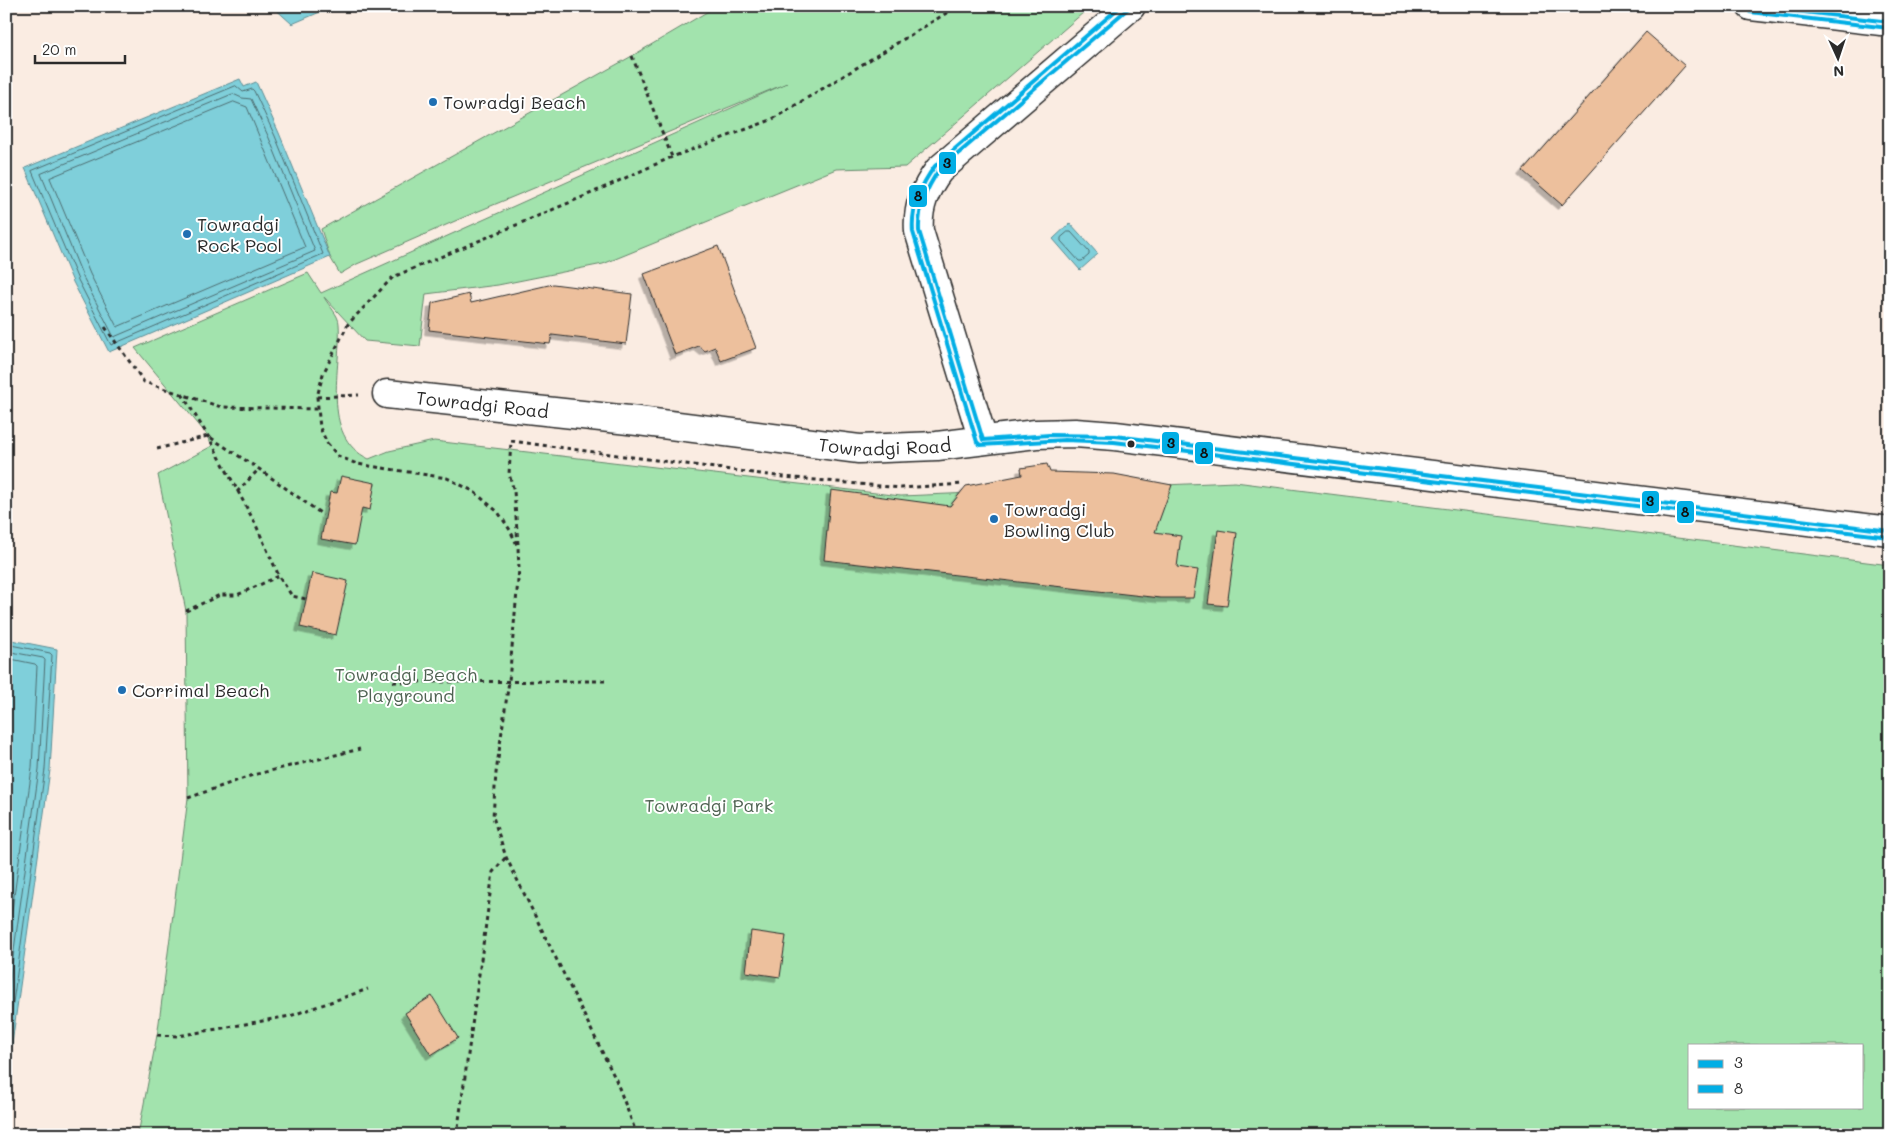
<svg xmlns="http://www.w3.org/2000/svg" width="1896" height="1141" viewBox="0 0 1896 1141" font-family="Mali,sans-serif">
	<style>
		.green { fill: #a2e3ad; stroke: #66876c; fill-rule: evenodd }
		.water { fill: #7fcfda; stroke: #5d8d94 }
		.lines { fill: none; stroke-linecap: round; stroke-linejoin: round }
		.shore { stroke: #4d6d71; stroke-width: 1 }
		.building { fill: #edc09d; stroke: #2b2b2b; filter: url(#shadow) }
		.minor-casing { stroke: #2b2b2b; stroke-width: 31 }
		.secondary-casing { stroke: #2b2b2b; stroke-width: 31 }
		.path { stroke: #2b2b2b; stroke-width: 3; stroke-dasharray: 4 4; stroke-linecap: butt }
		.minor { stroke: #fff; stroke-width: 28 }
		.secondary { stroke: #fff; stroke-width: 28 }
		.bus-1-casing { stroke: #fff; stroke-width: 8 }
		.bus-2-casing { stroke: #fff; stroke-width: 8 }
		.bus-1 { stroke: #02aee5; stroke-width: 4 }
		.bus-2 { stroke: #02aee5; stroke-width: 4 }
		.poi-dot { fill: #1f6fb2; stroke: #fff; stroke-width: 2 }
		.bus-dot { fill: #2b2b2b; stroke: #fff; stroke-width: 2 }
		.labels { text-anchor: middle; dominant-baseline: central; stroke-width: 4; stroke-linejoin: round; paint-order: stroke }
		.poi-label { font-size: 18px; fill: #2b2b2b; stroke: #fff; text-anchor: start }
		.street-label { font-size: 18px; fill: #2b2b2b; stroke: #fff }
		.park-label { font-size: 18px; fill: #4f6252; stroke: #fff }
		.line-badge { stroke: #fff; stroke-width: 2 }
		.pale-badge-label { font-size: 14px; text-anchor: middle; font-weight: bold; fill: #111 }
	</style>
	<defs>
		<filter id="shadow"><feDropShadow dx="-4.5" dy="4.5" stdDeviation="0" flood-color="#0004"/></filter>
	</defs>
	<rect width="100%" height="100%" fill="#faece2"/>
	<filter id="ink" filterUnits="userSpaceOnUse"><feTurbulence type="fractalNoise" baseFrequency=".02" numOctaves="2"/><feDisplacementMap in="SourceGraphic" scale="10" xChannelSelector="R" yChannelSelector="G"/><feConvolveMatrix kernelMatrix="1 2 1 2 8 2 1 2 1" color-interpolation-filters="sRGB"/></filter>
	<g filter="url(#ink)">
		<path class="green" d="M717 6H1091L905 167 836 169 603 264 498 285 426 294 420 346 365 341 324 297C328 305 339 315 339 324 342 367 319 436 369 459L389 451 434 441 901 496 1235 482 1890 565V1135H138L158 1030 188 798 186 611 158 475 212 446 208 436 135 348 308 273 321 293 787 83 462 218 357 264 340 274 330 257 321 229 632 56ZM1690 1045H1862V1107H1690Z"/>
		<path class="water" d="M272 6H334L292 24Z
			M240 79 244 87 256 82 279 133 330 257 109 352 73 282 25 168Z
			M1070 223 1098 254 1080 270 1053 239Z
			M6 639 57 649 50 770 6 1087Z"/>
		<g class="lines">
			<path class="shore" d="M236 86 243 92 252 89 254 91 275 136 323 254 111 345 78 280 32 171Z
				M233 94 242 98 251 99 269 138 315 251 114 337 83 277 41 174Z
				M234 102 247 107 305 247 117 327 90 274 50 178Z
				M1068 232H1071L1089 252V255L1082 261H1079L1061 241V238Z
				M6 644 50 653 52 655 45 769 6 1054
				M6 651 43 658 45 660 39 769 6 1008
				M6 658 35 664 37 666 32 768 6 953"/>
		</g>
		<path class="building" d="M1646 32 1685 66 1562 205 1523 171Z
			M718 246 756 348 721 361 715 347 705 351 699 346 675 355 644 274Z
			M553 284 632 294 626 344 552 335 550 344 429 330 432 303 469 294 471 303Z
			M1047 464 1050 472 1114 474 1172 485 1155 532 1181 536 1177 567 1198 570 1193 598H1160L824 560 831 490 950 506 966 486 1022 475 1021 468Z
			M341 476 375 483 370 510 362 508 355 545 321 539 330 492 337 493Z
			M1218 530 1237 533 1227 606 1208 604Z
			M312 573 348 581 336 635 300 627Z
			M751 931 786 936 780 977 746 972Z
			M432 996 458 1038 431 1055 405 1013Z"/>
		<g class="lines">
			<defs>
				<path id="minor" d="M1751 6 1890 22
					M983 440 919 231C917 207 925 189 939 170L1131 6"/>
				<g id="secondary">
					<path id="s1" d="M387 394 638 421 859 449 937 446 1036 434 1075 433 1115 436 1890 531"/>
				</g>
			</defs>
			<use href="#minor" class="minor-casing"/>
			<use href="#secondary" class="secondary-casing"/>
			<path class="path" d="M632 56 672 157
				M105 327 144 382 221 407 318 409
				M182 394 208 436 255 523 279 576 292 596 306 599
				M317 397 359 395
				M157 449 208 436 259 469 323 515
				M237 492 259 469
				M518 544 514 491 509 474 511 441 784 477 901 488 963 484
				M186 611 220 595H237L279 576
				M393 682 607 681
				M188 798 253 775 360 749
				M157 1035 178 1036 290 1016 368 989
				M457 1135 493 872 506 857
				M637 1135 616 1080 506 857 493 817 496 773 509 681 519 569 518 547 510 530 498 512 473 491 447 478 357 464 338 456 327 443 320 428 317 397 323 374 348 324 393 277 585 196 672 157 771 120 958 6"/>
			<use href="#minor" class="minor"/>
			<use href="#secondary" class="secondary"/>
			<defs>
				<path id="bus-1" d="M1131 6 939 170C926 189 918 207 919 231L983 440 1049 435 1115 436 1890 531
					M1753 6 1890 22"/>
				<path id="bus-2" d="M1121 6 935 166C920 186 911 207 913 232L977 442 980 445 1065 440 1114 442 1889 537
					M1750 12 1889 28"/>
			</defs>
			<use href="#bus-1" class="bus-1-casing"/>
			<use href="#bus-2" class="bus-2-casing"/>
			<use href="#bus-1" class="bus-1"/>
			<use href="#bus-2" class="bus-2"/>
		</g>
	</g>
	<g class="poi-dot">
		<circle cx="433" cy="102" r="5"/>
		<circle cx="187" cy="234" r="5"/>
		<circle cx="994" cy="519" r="5"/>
		<circle cx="122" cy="690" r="5"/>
	</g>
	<circle class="bus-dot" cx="1131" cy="444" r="4.5"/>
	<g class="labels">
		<g class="poi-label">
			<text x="443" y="102">Towradgi Beach</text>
			<text x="197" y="224">Towradgi<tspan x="197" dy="21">Rock Pool</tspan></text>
			<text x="1004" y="509">Towradgi<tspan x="1004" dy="21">Bowling Club</tspan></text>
			<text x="132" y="690">Corrimal Beach</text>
		</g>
		<g class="street-label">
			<text stroke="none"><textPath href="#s1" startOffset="96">Towradgi Road</textPath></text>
			<text stroke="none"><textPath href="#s1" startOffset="501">Towradgi Road</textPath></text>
		</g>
		<g class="park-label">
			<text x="406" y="674">Towradgi Beach<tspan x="406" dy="21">Playground</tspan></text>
			<text x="709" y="805">Towradgi Park</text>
		</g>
	</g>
	<g class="line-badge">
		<rect x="938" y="151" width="19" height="24" rx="5" fill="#02aee5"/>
		<rect x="908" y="184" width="20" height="24" rx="5" fill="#02aee5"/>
		<rect x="1161" y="431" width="19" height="24" rx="5" fill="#02aee5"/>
		<rect x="1194" y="441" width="20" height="24" rx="5" fill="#02aee5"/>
		<rect x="1641" y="490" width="19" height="24" rx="5" fill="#02aee5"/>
		<rect x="1676" y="500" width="19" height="24" rx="5" fill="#02aee5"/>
	</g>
	<g class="pale-badge-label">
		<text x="947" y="168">3</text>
		<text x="918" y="201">8</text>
		<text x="1171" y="448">3</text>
		<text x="1204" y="458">8</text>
		<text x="1650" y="506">3</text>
		<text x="1685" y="517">8</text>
	</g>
	<rect width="1896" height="1141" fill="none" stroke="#fff" stroke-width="25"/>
	<rect x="12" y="12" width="1871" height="1116" fill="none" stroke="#2b2b2b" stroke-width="2" filter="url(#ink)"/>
	<rect x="1688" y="1044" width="175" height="65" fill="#ffffff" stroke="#aaaaaa"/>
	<rect x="1698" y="1060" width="25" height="8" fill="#02aee5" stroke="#aaaaaa"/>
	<text x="1734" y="1068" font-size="15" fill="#2b2b2b">3</text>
	<rect x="1698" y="1085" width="25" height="8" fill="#02aee5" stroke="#aaaaaa"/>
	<text x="1734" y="1094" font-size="15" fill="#2b2b2b">8</text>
	<g transform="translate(1838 58) rotate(177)" stroke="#ffffff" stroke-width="4" paint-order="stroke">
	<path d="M0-4L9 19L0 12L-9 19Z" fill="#2b2b2b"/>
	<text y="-8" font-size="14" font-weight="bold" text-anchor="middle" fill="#2b2b2b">N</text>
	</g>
	<path d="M35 55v8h90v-8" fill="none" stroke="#2b2b2b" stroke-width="2.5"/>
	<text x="42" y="55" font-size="15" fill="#2b2b2b" stroke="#ffffff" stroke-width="4" paint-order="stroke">20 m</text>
</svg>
